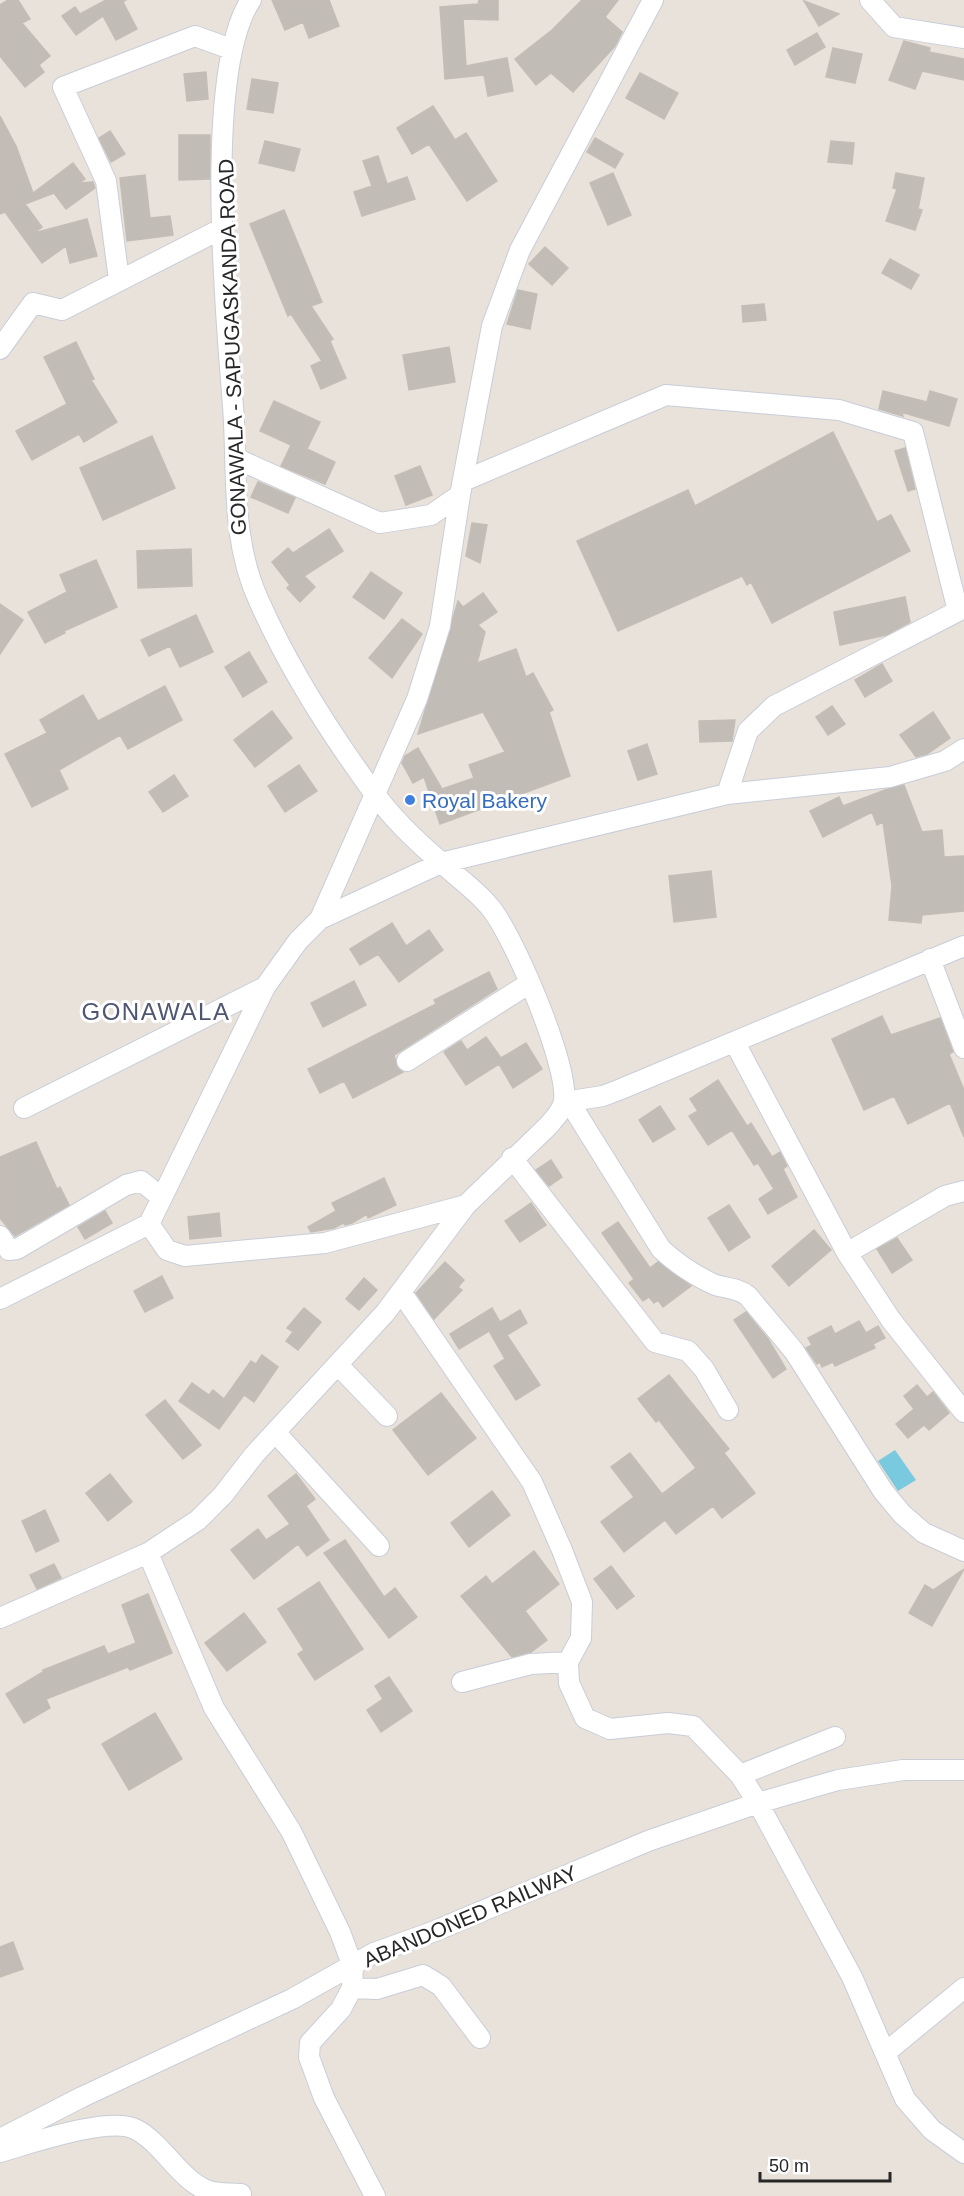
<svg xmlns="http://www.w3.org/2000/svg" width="964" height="2196" viewBox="0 0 964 2196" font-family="Arial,sans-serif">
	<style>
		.water { fill: #79c9df }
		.building { fill: #c1bcb6; stroke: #c3bdb5; stroke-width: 1.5 }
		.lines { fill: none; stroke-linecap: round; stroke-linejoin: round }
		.minor-casing { stroke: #c9cdd8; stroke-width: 22 }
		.minor { stroke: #fff; stroke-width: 20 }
		.shop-dot { fill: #3f7fe0; stroke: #fff; stroke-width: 2 }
		.labels { text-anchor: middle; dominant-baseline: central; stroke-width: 6; stroke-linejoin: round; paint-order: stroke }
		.street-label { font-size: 21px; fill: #272727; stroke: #fff }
		.shop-label { font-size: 21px; fill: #366cbe; stroke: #fff; text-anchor: start }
		.quarter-label { font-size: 24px; letter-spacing: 1.5px; fill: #4e5672; stroke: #fff }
	</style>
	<rect width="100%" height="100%" fill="#e8e2db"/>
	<path class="water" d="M895 1450 916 1480 898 1491 878 1461Z"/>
	<path class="building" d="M8 0H18L30 19 22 23 50 56 39 65 44 72 25 87 0 56V5Z
		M106 0H126L123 2 137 29 116 40 103 16 76 35 62 16 75 7 80 14Z
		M272 0H329L339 26 309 38 303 22 285 30Z
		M479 0H498V20L463 19 466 66 507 58 513 91 488 96 484 75 445 79 440 7 478 4Z
		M582 0H618L605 17 622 32 615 46 573 92 551 73 536 85 515 59 552 30Z
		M804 1 839 14 819 26Z
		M817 33 825 47 795 65 787 50Z
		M904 41 930 48 929 52 964 59V80L922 71 915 89 889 80Z
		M833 48 862 54 855 83 826 77Z
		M206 72 208 99 187 101 184 74Z
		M640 73 678 93 664 119 626 98Z
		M252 79 278 83 273 113 247 109Z
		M433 106 455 140 466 133 497 181 467 201 429 144 412 154 397 128Z
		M0 116 16 146 33 193 73 163 85 179 79 183 93 182 95 188 66 209 54 193 25 204 42 227 34 233 87 219 97 256 70 263 66 246 42 263 5 212 0 214Z
		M110 131 125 154 111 162 99 138Z
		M179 135H210V179L179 180Z
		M595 138 623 154 615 168 587 152Z
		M265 141 300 149 294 171 259 163Z
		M831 141 854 143 852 164 828 162Z
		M378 156 387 184 407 177 415 199 362 216 354 192 372 186 363 161Z
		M613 173 631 215 608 225 590 183Z
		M896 173 924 178 918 209 922 210 915 230 886 221 897 189 893 188Z
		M145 175 150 218 170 216 173 235 127 241 120 178Z
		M284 210 322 302 311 306 333 339 330 341 346 378 321 389 311 366 322 361 291 314 288 316 250 224Z
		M545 247 568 268 552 285 529 264Z
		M890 259 919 275 911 289 882 273Z
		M518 290 537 294 530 329 507 324Z
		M764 304 766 320 743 322 742 306Z
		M76 342 94 379 91 380 117 422 84 442 79 434 32 460 16 431 67 404 44 357Z
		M449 347 455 382 409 390 403 355Z
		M883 391 927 402 930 391 957 399 949 426 901 412 903 416 879 409Z
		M274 401 320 422 307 449 335 462 325 484 281 466 291 445 260 431Z
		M833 432 877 522 891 515 910 551 772 623 751 582 747 585 742 576 618 631 577 541 688 490 695 506Z
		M152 436 175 488 103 520 80 468Z
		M905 448 915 489 908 491 895 451Z
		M420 466 432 495 406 505 395 476Z
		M258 482 295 498 288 513 251 497Z
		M472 523 487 525 480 563 466 556Z
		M329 529 343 551 304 576 315 587 300 602 287 588 290 585 272 562 288 548 293 553Z
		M191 549 192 586 138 588 137 551Z
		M96 560 117 607 64 631 65 633 45 643 28 612 67 592 60 575Z
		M371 572 402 593 384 619 353 597Z
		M483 593 497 612 478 625 485 632 477 663 516 649 526 677 533 673 553 710 549 712 570 776 440 824 424 777 413 783 402 763 405 756 418 748 442 789 474 778 469 765 505 752 483 712 418 734 458 601 463 607Z
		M905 597 910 622 886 635 840 645 834 612Z
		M0 604 23 620 0 654Z
		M196 615 213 652 180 667 170 646 149 656 141 640Z
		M402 619 422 634 392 678 369 658Z
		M249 652 267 682 243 697 225 667Z
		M882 664 892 681 865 697 855 680Z
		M165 686 182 720 128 749 120 735 59 770 68 789 32 807 5 754 47 733 40 720 83 695 98 721Z
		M832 706 845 724 828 735 816 717Z
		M272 711 292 738 255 767 234 740Z
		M933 712 950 738 927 754 916 757 900 735Z
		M735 720 732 741 700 742 699 721Z
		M647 744 657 774 638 780 628 751Z
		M299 765 317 791 285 812 268 786Z
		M174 775 188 796 163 812 149 792Z
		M904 785 922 832 942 830 944 857 964 856V911L922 915 921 923 889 920 892 886 883 822 877 825 872 812 823 837 810 811 839 797 843 806 885 790Z
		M711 871 716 917 674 922 669 876Z
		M392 923 406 946 429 930 443 950 399 982 378 954 360 965 350 949Z
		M489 972 497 989 394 1055 397 1067 403 1072 353 1098 344 1081 320 1093 308 1069 436 1004 434 1000Z
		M354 981 366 1005 323 1027 311 1003Z
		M882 1016 891 1035 940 1018 953 1052 949 1054 964 1090V1137L950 1103 908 1124 894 1096 864 1110 832 1039Z
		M486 1037 501 1058 526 1043 542 1069 513 1088 499 1064 466 1085 444 1052 461 1041 467 1050Z
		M718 1080 747 1126 751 1123 772 1157 780 1152 787 1166 783 1169 797 1197 768 1214 759 1199 774 1189 758 1163 754 1165 732 1130 708 1145 689 1116 698 1111 690 1099Z
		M660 1106 675 1129 653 1142 639 1120Z
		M36 1142 57 1189 60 1187 69 1205 15 1236 0 1218V1157Z
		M551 1160 562 1177 549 1186 536 1170Z
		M384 1178 396 1205 368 1218 367 1214 352 1223 345 1225 343 1223 334 1228 311 1232 308 1227 336 1211 332 1203Z
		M531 1203 546 1225 520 1242 505 1221Z
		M729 1205 750 1237 729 1251 708 1218Z
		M105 1211 112 1223 85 1239 78 1227Z
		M219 1213 221 1236 190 1239 188 1217Z
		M618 1222 650 1268 658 1262 691 1286 663 1307 658 1300 654 1303 649 1297 643 1301 629 1283 634 1279 602 1233Z
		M814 1230 831 1250 789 1286 772 1266Z
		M897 1238 912 1260 892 1273 877 1249Z
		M445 1262 464 1280 458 1287 462 1290 434 1319 416 1293Z
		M162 1276 173 1298 145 1312 134 1291Z
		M364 1278 377 1290 359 1310 346 1299Z
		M304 1308 321 1322 298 1350 286 1341 293 1332 287 1328Z
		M492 1308 500 1322 520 1310 527 1323 507 1335 540 1385 516 1400 494 1366 505 1359 489 1331 459 1349 450 1334Z
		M746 1312 768 1339 786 1369 773 1378 734 1320Z
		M859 1321 866 1333 878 1326 885 1338 873 1344 875 1348 835 1366 833 1362 822 1367 820 1362 817 1364 806 1348 812 1345 808 1338 831 1326 835 1334Z
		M262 1355 278 1367 254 1402 244 1395 219 1429 179 1401 192 1383 209 1395 213 1390 224 1399 251 1361 256 1364Z
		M669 1375 729 1449 724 1453 755 1493 722 1518 713 1506 676 1534 665 1520 624 1552 601 1522 634 1497 611 1467 630 1453 662 1494 696 1468 659 1420 656 1422 638 1399Z
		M917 1385 927 1397 933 1392 949 1413 929 1430 924 1425 908 1438 896 1424 914 1409 904 1396Z
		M441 1393 476 1438 428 1475 393 1430Z
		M165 1400 201 1445 183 1459 146 1415Z
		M110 1474 132 1502 108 1521 86 1493Z
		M296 1474 315 1499 306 1506 329 1540 307 1556 298 1544 254 1579 231 1550 258 1529 266 1540 290 1524 268 1496Z
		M492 1491 510 1515 469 1547 451 1523Z
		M45 1510 59 1541 36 1552 22 1521Z
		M345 1540 384 1597 395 1588 417 1617 389 1638 324 1553Z
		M534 1551 559 1584 525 1611 547 1640 531 1652 512 1657 461 1596 486 1576 492 1584Z
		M54 1564 61 1578 37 1589 30 1575Z
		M611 1566 634 1596 617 1609 594 1579Z
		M964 1569 932 1626 909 1613 925 1585 933 1590Z
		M319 1582 363 1649 315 1680 298 1654 304 1650 278 1609Z
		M148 1594 172 1653 130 1670 128 1667 46 1699 50 1708 24 1723 6 1694 43 1672V1670L104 1646 108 1654 136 1643 122 1605Z
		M244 1613 266 1642 227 1671 205 1643Z
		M389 1677 412 1711 381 1732 367 1710 383 1699 375 1686Z
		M155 1713 182 1759 129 1790 102 1744Z
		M13 1942 23 1969 0 1977V1947Z"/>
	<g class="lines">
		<defs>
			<path id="minor" d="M870 0 894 27 964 38
				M119 280 106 181 63 87 195 36 231 49
				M0 349 33 303 62 310 223 228
				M235 458 380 523 431 515 460 495 492 326 520 250 653 0
				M463 481 666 395 839 410 913 432 958 611
				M727 794 748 731 774 706 964 608
				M320 919 417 699 440 626 460 495
				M930 959 964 1048
				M735 1043 847 1253 891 1320 964 1412
				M407 1061 530 983
				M564 1102 603 1096 621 1089 964 946
				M570 1103 661 1249C676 1263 694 1275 713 1284 725 1289 737 1287 748 1296L794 1351 883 1491 902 1514 924 1533 964 1551
				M24 1108 265 987
				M512 1158 655 1342 688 1351 704 1369 728 1410
				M149 1224 167 1250 185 1256 325 1243 466 1205
				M0 1236 9 1250 17 1249 126 1185 141 1181 161 1197
				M847 1253 945 1196 964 1191
				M401 1292 532 1482 562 1550 582 1602 581 1638 568 1662 569 1683 585 1718 610 1729 668 1723 693 1726 740 1775 758 1803 852 1977 905 2099 932 2130 964 2153
				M0 1299 149 1224 265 987 298 941 320 919 441 863 727 794 890 777 945 761 964 749
				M338 1365 387 1416
				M275 1432 379 1546
				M148 1553 214 1708 291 1831 340 1932 353 1967 352 1988 341 2009 310 2043 309 2057 324 2098 375 2196
				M0 1618 148 1553 198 1520 223 1495 254 1455 385 1313 466 1205 547 1127C553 1120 562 1112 564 1101 569 1066 513 933 489 906 476 890 458 878 443 864 418 843 393 819 374 793 330 733 289 669 259 601 230 539 238 472 233 406 226 316 203 71 251 0
				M462 1682 531 1664 568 1662
				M740 1775 835 1737
				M352 1988 377 1989 423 1975 441 1986 480 2038
				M885 2053 964 1988
				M0 2139 82 2097 292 1999 374 1953 435 1931 648 1841 758 1803 838 1780 903 1770H964
				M0 2152C29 2144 108 2116 135 2129 162 2142 181 2182 209 2191 218 2194 231 2193 241 2194"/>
		</defs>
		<use href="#minor" class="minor-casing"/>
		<use href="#minor" class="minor"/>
	</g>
	<circle class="shop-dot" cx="410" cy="800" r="6"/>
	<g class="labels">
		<g class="street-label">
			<text transform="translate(232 347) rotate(-92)">GONAWALA - SAPUGASKANDA ROAD</text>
			<text transform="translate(470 1916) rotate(-23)">ABANDONED RAILWAY</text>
		</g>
		<g class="shop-label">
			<text x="422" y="800">Royal Bakery</text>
		</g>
		<g class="quarter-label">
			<text x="156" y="1011">GONAWALA</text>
		</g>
	</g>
	<path d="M760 2172v9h130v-9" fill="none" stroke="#272727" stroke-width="3"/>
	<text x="769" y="2172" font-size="18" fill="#272727" stroke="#ffffff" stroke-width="4.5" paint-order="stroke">50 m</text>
</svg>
